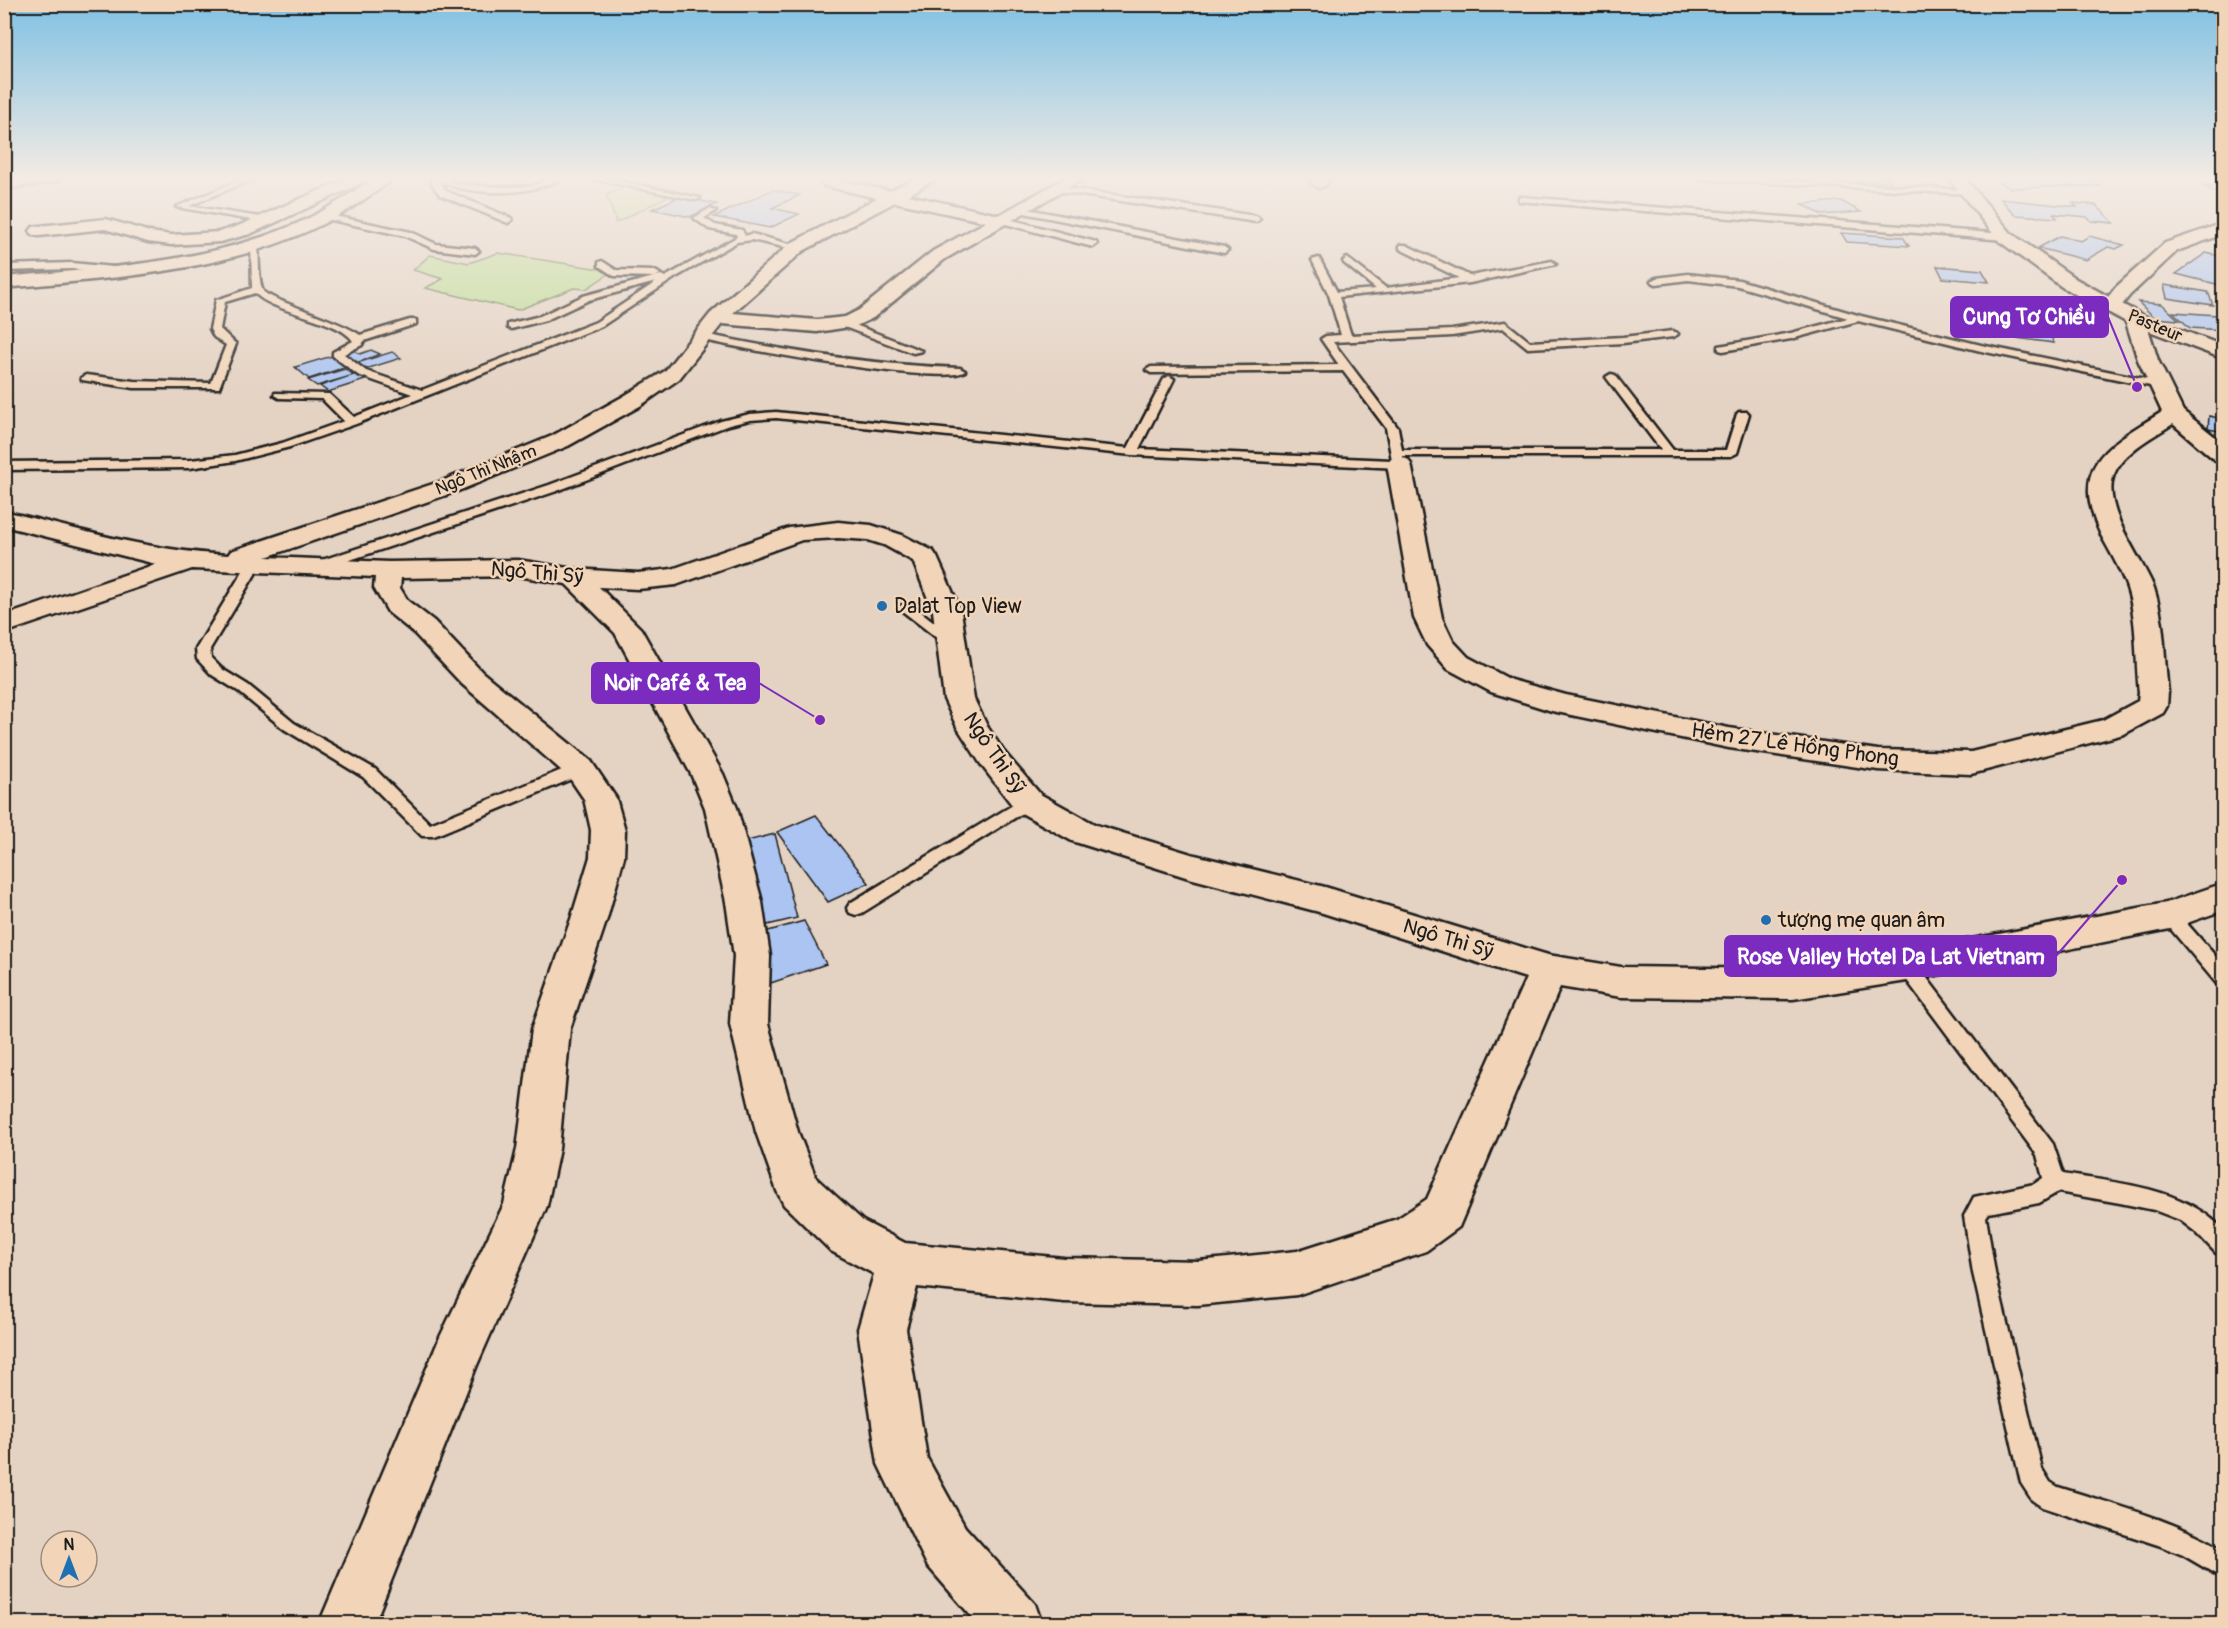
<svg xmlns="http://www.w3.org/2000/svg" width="2228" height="1628" viewBox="0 0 2228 1628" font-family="Pangolin,sans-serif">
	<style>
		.green { fill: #bedc94; stroke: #6d7c58; stroke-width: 1.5 }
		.building { fill: #abc4f1; stroke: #1c1c1c; stroke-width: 1.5 }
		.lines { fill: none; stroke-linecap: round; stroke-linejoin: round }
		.service-casing { stroke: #1c1c1c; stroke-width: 5 }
		.minor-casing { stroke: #1c1c1c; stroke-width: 5 }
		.tertiary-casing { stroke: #1c1c1c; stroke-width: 5 }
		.service { fill: #f2d5b8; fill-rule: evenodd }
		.minor { fill: #f2d5b8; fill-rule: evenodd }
		.tertiary { fill: #f2d5b8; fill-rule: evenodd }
		.poi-dot { fill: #1f6fb2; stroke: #f2d5b8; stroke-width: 2 }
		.labels { text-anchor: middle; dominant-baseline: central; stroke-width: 5; stroke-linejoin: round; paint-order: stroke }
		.far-street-label { font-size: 18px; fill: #1c1c1c; stroke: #f2d5b8 }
		.street-label { font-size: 21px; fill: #1c1c1c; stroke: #f2d5b8 }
		.poi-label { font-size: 21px; fill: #1c1c1c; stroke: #f2d5b8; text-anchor: start }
		.leader { fill: none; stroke: #7b2cbf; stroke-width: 2 }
		.callout-dot { fill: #7b2cbf; stroke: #f2d5b8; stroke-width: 2 }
		.callout { fill: #7b2cbf; stroke: #7b2cbf; stroke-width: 2 }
		.callout-label { font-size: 22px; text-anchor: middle; font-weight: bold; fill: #fff }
	</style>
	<rect width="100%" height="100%" fill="#e4d2c3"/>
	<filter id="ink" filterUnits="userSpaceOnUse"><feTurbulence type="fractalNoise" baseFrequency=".0167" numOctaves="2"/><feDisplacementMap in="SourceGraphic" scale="12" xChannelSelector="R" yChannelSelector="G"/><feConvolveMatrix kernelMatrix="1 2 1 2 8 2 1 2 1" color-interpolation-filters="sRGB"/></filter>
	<g filter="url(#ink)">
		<path class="green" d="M625 186 672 194 616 223 607 195Z
			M498 253 613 271 586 289 574 288 518 310 425 288 443 279 413 270 430 255 469 263Z"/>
		<path class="building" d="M1852 176H1886L1892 182 1856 181Z
			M1988 176H2081L2101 186 2010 188Z
			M2203 185H2224V192H2214Z
			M772 190 800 195 772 208 799 214 770 228 714 217Z
			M679 197 717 204 690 217 652 209Z
			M2001 199 2077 207 2073 203 2096 205 2114 223 2091 221 2087 217 2054 214 2057 218 2015 215Z
			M1841 201 1861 212 1822 215 1802 204Z
			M1841 233 1903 237 1909 246 1847 242Z
			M2060 236 2081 241 2089 236 2124 245 2116 249 2108 247 2086 260 2038 248Z
			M2206 253 2224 257V286L2176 274Z
			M1937 266 1982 270 1989 282 1943 278Z
			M2164 285 2208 292 2213 305 2167 298Z
			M2138 302 2162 304 2179 320 2155 318Z
			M2173 312 2217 315 2224 321V330L2190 328Z
			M1996 326 2049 332 2054 343 2000 336Z
			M354 350 360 354 371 350 380 354 356 363 341 354Z
			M392 352 401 358 366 369 357 363Z
			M335 355 349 366 309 379 295 367Z
			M345 369 354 375 317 386 308 380Z
			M356 374 365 380 328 392 320 386Z
			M2209 416 2224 419V432L2208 429Z
			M816 815 869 883 828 902 777 832Z
			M775 834 797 918 759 927 739 843Z
			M804 921 826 964 768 984 761 933Z"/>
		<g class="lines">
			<defs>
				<path id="service" d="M250 176H260L189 206 266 218 269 219V223L176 207Z
					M431 176H444L457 184 502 187 533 186 554 176H564C537 197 468 197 439 180L446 191 511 218 512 220 508 223 440 195 432 184Z
					M580 176H595L700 198 696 200Z
					M1696 176 1968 190 1972 192 1968 194 1699 179Z
					M1059 187 1256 216 1260 219 1256 222 1056 191V187Z
					M1522 197 2005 234 2009 237 2005 240 1519 201V197Z
					M1022 208 1224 247 1228 250 1224 253 1019 212V208Z
					M709 209 716 211 704 218 715 225 742 230 745 236 752 234 801 247 797 250 752 240 737 242 676 277 602 326 356 424 290 447 235 461 190 468 4 470V462L190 460 235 455 282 443 344 421 322 399 279 398 274 395 275 393 329 394 354 417 412 394 358 375 333 356V352L353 341C340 319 272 313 255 293L225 302 220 329 236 344 219 388H134L82 380 81 378 86 375 134 381 211 383 226 345 214 337 210 329 216 300 252 288 251 242 258 244C259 255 258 282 263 291 267 299 344 322 360 335L410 320H416V324L364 341 362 345 344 354 366 371 422 390 596 322 656 282 589 300 546 320 511 329 508 328V324L540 316 583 296 661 275 665 277 737 237 736 234 709 229 694 218Z
					M325 214 411 232 436 244 475 248 479 251 475 254 434 249 405 236 322 218 321 216Z
					M1001 217 1096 242 1097 244 1093 247 998 222 997 220Z
					M1400 245H1406L1470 276 1552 261 1556 264 1470 283 1339 297 1351 335 1452 330 1505 322 1530 342 1623 337 1673 331 1678 334 1673 337 1623 343 1528 348 1503 328 1452 336 1333 342 1398 428 1402 450H1661L1606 377 1611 374 1615 375 1673 450H1726L1737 414 1739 412H1747L1749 414 1737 453 1731 456H1403L1405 464 1399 468 1132 455 776 418 750 420 729 425 557 491 323 569H313L311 566 313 563 549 485 721 421 750 414 776 412 1128 448 1164 379 1169 376 1174 379 1139 449 1392 460 1386 428 1343 371 1151 373 1146 370 1151 367 1339 365 1321 339 1326 336 1341 335 1329 295 1312 260 1319 258 1337 292 1376 289 1344 263 1343 261 1347 258 1386 288 1459 278 1400 249Z
					M602 261 616 270 655 271 660 274 655 277 614 276 599 266V262Z
					M72 263 113 267 118 270 113 273 72 269 4 271V265Z
					M1688 274 1739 280 1861 316 1981 345 2160 382 2165 385 2160 388 1981 351 1858 321 1791 339 1723 351 1719 350V346L1791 333 1848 318 1738 286 1688 280 1656 284 1651 281 1656 278Z
					M839 321H845L922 351 913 353 839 325Z
					M704 334C789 352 873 365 960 368L965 371C944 387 736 348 700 339V335Z
					M253 562 260 566 210 649 211 658 222 669 248 685 294 723 375 769 430 824 574 765H586L588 769 586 773 434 836H422L363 777 284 729 238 691 212 675 197 659 196 649 246 566Z
					M906 603 911 604 956 639 958 642 956 645H946L901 610 899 607Z
					M1028 796 1034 798 1036 802 1034 806 862 913 856 915 850 913 847 908 850 903Z
					M2170 909 2176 911 2224 966V986L2217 984 2164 921 2161 916 2164 911Z
					M1907 959 1914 961 2053 1144 2063 1174C2120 1184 2181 1186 2224 1230V1256L2216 1253 2197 1233 2180 1220 2154 1210 2120 1203 2058 1192 2039 1203 1989 1213 1986 1217 1995 1273 2042 1469 2050 1482 2058 1487C2114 1505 2173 1519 2224 1550V1579L2183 1555 2158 1545 2042 1507 2032 1500 2021 1483 1973 1273 1964 1216 1974 1197 2034 1184 2043 1178 2037 1155 1900 971 1898 966 1900 961Z"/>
				<path id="minor" d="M27 176H65L57 181 4 189V179Z
					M353 176H374L371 179 250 234 220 242 171 245 148 242 105 229 39 236 33 235 30 231 33 227 39 226 106 219 150 232 171 235 219 232 238 226Z
					M842 176 839 180 890 191 920 176H939L936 179 908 195 999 215 1069 176H1088L945 259 873 318 856 326 817 332 722 324 679 379 640 406 568 446 458 491 266 557 389 562 518 560 574 569 638 573 672 569 789 528 838 522 871 525 902 535 933 551 937 557 961 611 974 699 987 726 1004 752 1040 794 1096 825 1191 854 1325 887 1548 955 1621 967 1793 969 1907 951 2166 903 2224 883V910L2170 929 1907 981 1793 999 1621 997 1560 987 1459 1227 1426 1251 1297 1295 1198 1305 1064 1302 917 1287 906 1329 927 1458 965 1527 1035 1604 1042 1624H978L927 1565 878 1464 858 1329 874 1274 831 1251 784 1205 777 1191 756 1132 730 1024 734 956 726 902 705 808 691 774 615 633 566 584 518 576 401 578 400 588 408 601 434 621 482 672 591 761 616 798 625 830 624 857 607 919 570 1029 559 1149 547 1206 477 1365 374 1624H319L440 1337 504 1204 517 1149 532 1029 571 919 590 857 591 830 584 799 569 777 462 684 414 633 388 612 374 588 375 577 192 569 4 633V616L156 564 4 526V511C81 530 149 551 228 555L231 551 442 481 552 436 624 396 665 371 710 314 791 243 877 198 825 186 820 180 824 176ZM895 202 986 222 933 251 859 310 845 317 817 320 733 313 803 251ZM838 538 868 540 884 545 913 561 933 611 944 699 957 727 982 766 1016 810 1072 841 1189 878 1323 913 1526 978 1427 1199 1397 1219 1297 1251 1198 1261 1064 1258 905 1243 863 1221 816 1178 798 1132 768 1024 770 956 762 902 737 808 723 774 641 629 599 587 638 589 676 585 802 540Z
					M1316 176H1332L1325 186 1319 188 1311 183Z
					M2224 223V234L2177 251 2130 295 2118 310H2104L2101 306 2116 287 2165 243Z
					M2135 313 2142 315 2145 319 2158 360 2183 411 2224 444V463L2216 461 2173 424C2154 436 2127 450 2116 470 2097 504 2142 557 2154 588 2165 621 2164 658 2168 692L2167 706 2163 713 2124 734 1971 774 1878 770 1729 748 1552 711 1491 692 1448 669 1427 645 1414 618 1387 464 1391 459 1399 457 1407 459 1411 464 1442 618 1453 641 1468 657 1511 680 1566 695 1729 728 1878 750 1971 752 2103 720 2138 701 2139 692C2135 658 2138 621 2127 588 2121 570 2110 552 2101 535 2068 464 2107 446 2162 412L2138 360 2125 319 2128 315Z"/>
				<path id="tertiary" d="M377 176H395C387 186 372 193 362 201 259 271 124 277 4 288V277C105 268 214 263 307 219 332 207 354 191 377 176Z
					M1947 176H1963L2011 233 2076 279 2142 315 2224 346V359L2128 323 2062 287 1999 241Z"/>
			</defs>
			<use href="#service" class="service-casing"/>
			<use href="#minor" class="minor-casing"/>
			<use href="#tertiary" class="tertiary-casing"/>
			<use href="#service" class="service"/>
			<use href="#minor" class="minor"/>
			<use href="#tertiary" class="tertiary"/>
		</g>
	</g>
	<linearGradient id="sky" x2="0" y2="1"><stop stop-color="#80c1e4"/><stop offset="0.44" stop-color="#f3ebe4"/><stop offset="1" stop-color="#f3ebe4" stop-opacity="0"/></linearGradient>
	<rect width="2228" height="404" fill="url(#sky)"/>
	<g class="poi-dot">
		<circle cx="882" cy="606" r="6"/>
		<circle cx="1766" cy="920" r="6"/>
	</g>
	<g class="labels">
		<g class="far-street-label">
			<text transform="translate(2155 326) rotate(23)">Pasteur</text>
			<text transform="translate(486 470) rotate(-22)">Ngô Thì Nhậm</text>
		</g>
		<g class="street-label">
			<text transform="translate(537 573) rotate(5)">Ngô Thì Sỹ</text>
			<text transform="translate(1795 745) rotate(8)">Hẻm 27 Lê Hồng Phong</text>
			<text transform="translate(994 753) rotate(56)">Ngô Thì Sỹ</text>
			<text transform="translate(1448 939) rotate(17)">Ngô Thì Sỹ</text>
		</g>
		<g class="poi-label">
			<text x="894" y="606">Dalat Top View</text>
			<text x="1778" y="920">tượng mẹ quan âm</text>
		</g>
	</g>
	<path class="leader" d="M2137 387L2108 317M820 720L759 683M2122 880L2056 956"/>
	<g class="callout-dot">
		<circle cx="2137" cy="387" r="6"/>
		<circle cx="820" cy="720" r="6"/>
		<circle cx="2122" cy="880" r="6"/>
	</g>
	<g class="callout">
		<rect x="1951" y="297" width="157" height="40" rx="6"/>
		<rect x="592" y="663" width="167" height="40" rx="6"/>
		<rect x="1725" y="936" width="331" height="40" rx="6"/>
	</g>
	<g class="callout-label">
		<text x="2029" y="324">Cung Tơ Chiều</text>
		<text x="675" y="690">Noir Café &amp; Tea</text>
		<text x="1891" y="964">Rose Valley Hotel Da Lat Vietnam</text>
	</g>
	<rect width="2228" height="1628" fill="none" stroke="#f2d5b8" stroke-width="24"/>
	<rect x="12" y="12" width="2204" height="1604" fill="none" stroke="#1c1c1c" stroke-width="2" filter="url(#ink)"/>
	<g transform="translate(69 1559)"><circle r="28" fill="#f2d5b8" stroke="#9c8b7a" stroke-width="1.5"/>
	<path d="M0-4.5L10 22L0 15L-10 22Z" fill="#1f6fb2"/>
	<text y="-9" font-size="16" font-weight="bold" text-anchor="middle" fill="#1c1c1c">N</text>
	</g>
</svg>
